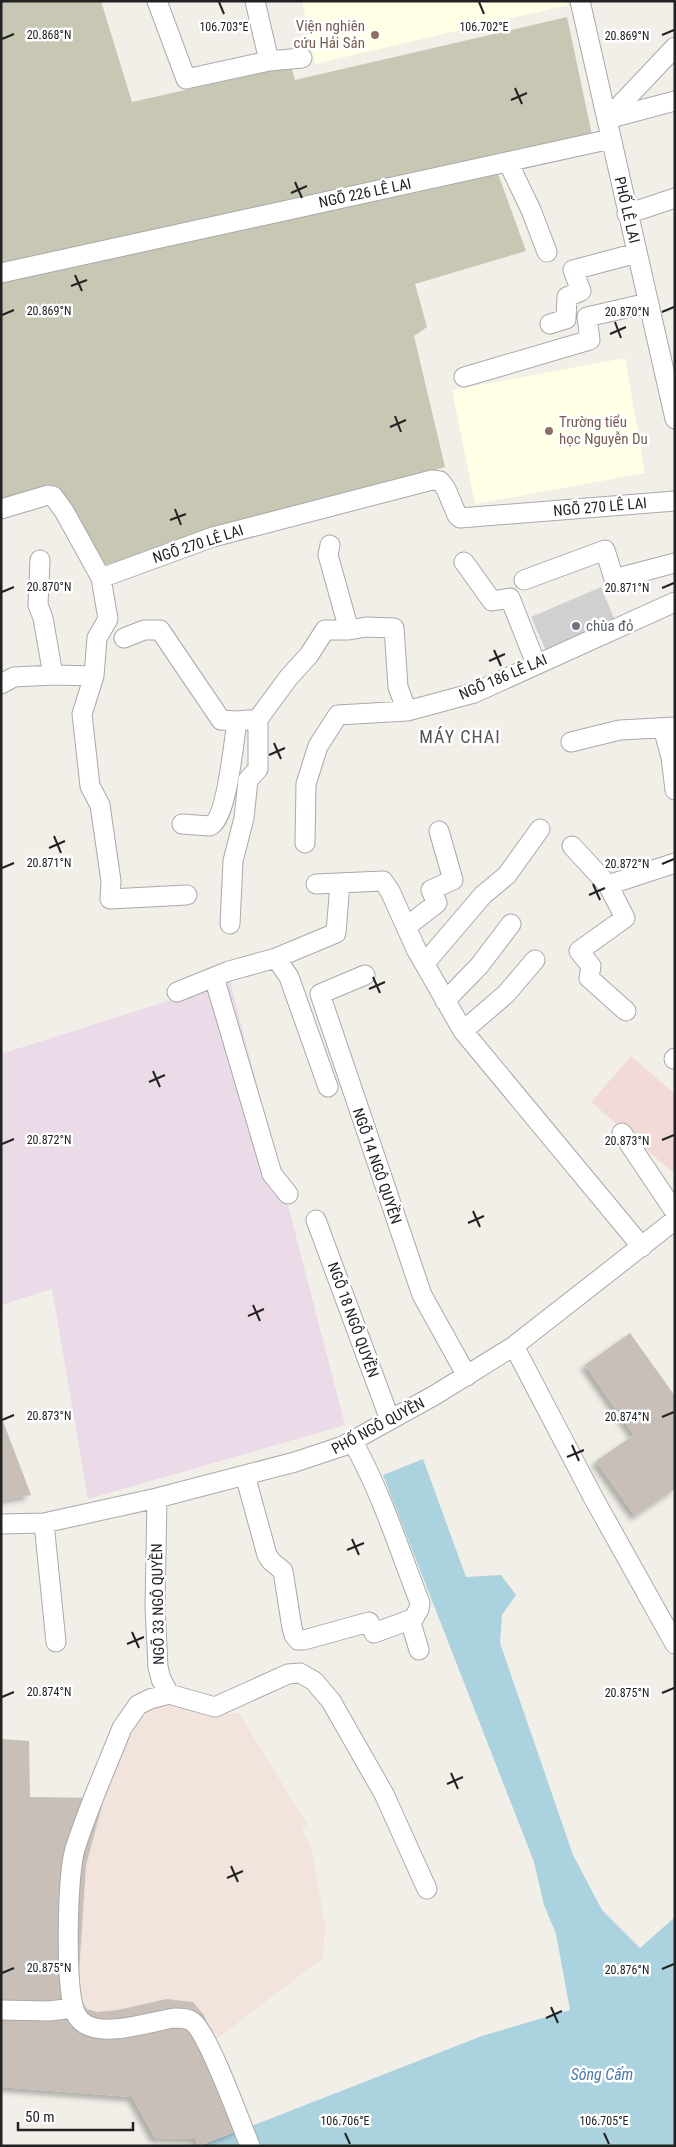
<svg xmlns="http://www.w3.org/2000/svg" width="676" height="2147" viewBox="0 0 676 2147" font-family="'Roboto Condensed',sans-serif">
	<style>
		.commercial { fill: #f2dad9 }
		.industrial { fill: #ebdbe8 }
		.education { fill: #ffffe5 }
		.religious { fill: #d0d0d0 }
		.military { fill: #f3e3dd }
		.construction { fill: #c7c7b4 }
		.water { fill: #aad3df }
		.building { fill: #c7bfb8; filter: url(#shadow) }
		.lines { fill: none; stroke-linecap: round; stroke-linejoin: round }
		.minor-casing { stroke: #a9a9a9; stroke-width: 21 }
		.minor { stroke: #fff; stroke-width: 19 }
		.ticks { fill: none; stroke: #222; stroke-width: 2 }
		.education-dot { fill: #8d6e63; stroke: #fff; stroke-width: 2 }
		.worship-dot { fill: #6b7280; stroke: #fff; stroke-width: 2 }
		.labels { text-anchor: middle; dominant-baseline: central; stroke-width: 5; stroke-linejoin: round; paint-order: stroke }
		.education-label { font-size: 15px; fill: #785e54; stroke: #fff; text-anchor: end }
		.street-label { font-size: 15px; fill: #222; stroke: #fff }
		.worship-label { font-size: 15px; fill: #5b616d; stroke: #fff; text-anchor: start }
		.water-label { font-size: 16px; font-style: italic; fill: #4a7aab; stroke: #fff }
		.quarter-label { font-size: 18px; letter-spacing: 1px; fill: #555; stroke: #fff }
		.ticks-label { font-size: 12px; text-anchor: middle; fill: #222; stroke: #fff; stroke-width: 5; stroke-linejoin: round; paint-order: stroke }
	</style>
	<defs>
		<filter id="shadow"><feDropShadow dx="-4.5" dy="4.5" stdDeviation="2.5" flood-color="#0004"/></filter>
	</defs>
	<rect width="100%" height="100%" fill="#f2efe9"/>
	<path class="commercial" d="M631 1056 675 1094V1174L591 1102Z"/>
	<path class="industrial" d="M230 981 345 1425 88 1499 52 1289 1 1305V1054Z"/>
	<path class="education" d="M302 1H567L568 5 315 64Z
		M625 358 645 473 475 504 452 390Z"/>
	<path class="religious" d="M601 587 621 635 552 664 531 617Z"/>
	<path class="military" d="M170 1703 213 1712 239 1713 307 1824 302 1830 312 1849 325 1926 323 1958 214 2041 204 2015 193 2002 167 1999 118 2010 97 2012 87 2009 81 2000 78 1988 86 1865 104 1798 122 1751 140 1717 153 1706Z"/>
	<path class="construction" d="M1 1H101L132 102 291 66 295 80 567 17 595 149 497 171 526 251 415 284 427 327 414 336 445 467 98 567 49 489 1 499Z"/>
	<path class="water" d="M423 1459 466 1577 501 1575 516 1595 502 1615 500 1643 573 1855 602 1910 640 1948 675 1917V2146H200L482 2036 570 2010 556 1934 544 1905 534 1862 383 1475Z"/>
	<path class="building" d="M630 1333 675 1396V1489L635 1516 596 1461 634 1435 585 1365Z
		M1 1416 31 1495 1 1500Z
		M1 1739 29 1741 30 1797 104 1798 86 1865 78 1988 81 2000 87 2009 97 2012 118 2010 167 1999 193 2002 204 2015 248 2126 198 2146 195 2139 155 2138 132 2097 1 2087Z"/>
	<g class="lines">
		<defs>
			<path id="minor" d="M157 1 186 79 269 61 255 1
				M580 1 675 419
				M269 61 302 58
				M607 119 675 47
				M607 119 675 101
				M508 162 531 210 547 252
				M627 214 675 198
				M1 273 611 139
				M550 324 566 319 567 297 581 291 573 270 637 253
				M464 377 590 340 587 317 648 303
				M1 509 48 495 53 496 64 511 101 578
				M330 545 328 555 349 630 366 627 394 628 398 687 407 711
				M40 560 38 605 43 618 53 675 94 676
				M464 562 492 601 510 598 536 664
				M524 580 605 550 614 579 675 563
				M124 638 144 630H160L221 720 237 721 258 719
				M1 684 14 677 53 675
				M663 728 671 757 675 790
				M571 742 620 730 675 727
				M182 824 210 826C227 819 234 740 237 721
				M305 843 306 784 318 746 338 715 407 711 474 693 675 602
				M572 846 608 885
				M316 884 383 881 390 891 416 949 463 1031 642 1247
				M187 895 110 899 111 881 100 805 90 786 82 714 94 676 97 638 108 619 101 578 213 537 432 480 440 481 446 489 457 515 460 518 675 501
				M230 924 233 861 244 818 248 780 258 769V719L289 677 309 655 325 630H349
				M406 927 437 903 431 890 453 880 439 831
				M276 958 289 977 328 1087
				M425 963 483 895 507 875 540 829
				M365 975 320 994 422 1295 467 1376
				M214 977 272 1174 288 1194
				M177 992 229 971 276 958 336 933 340 883
				M445 1001 479 966 511 924
				M626 1011 589 978 591 966 579 951 625 918 608 885 675 863
				M463 1031 506 994 535 960
				M674 1059 675 1058
				M622 1133 675 1212
				M316 1220 390 1420
				M514 1346 594 1499 675 1644
				M353 1442C382 1494 399 1549 420 1603L419 1609 411 1623 419 1650
				M245 1475 267 1555 271 1561 283 1571 292 1628 294 1635 298 1640H304L369 1622 374 1633 412 1619
				M157 1498 155 1607 158 1667 161 1679 169 1694
				M44 1523 56 1642
				M1 1524 44 1523 157 1498 295 1462 343 1446 435 1395 514 1346 675 1220
				M1 2010 49 2011 74 2008
				M250 2146C240 2122 209 2035 193 2022 187 2018 181 2018 174 2018 150 2022 106 2037 85 2024 80 2021 77 2017 75 2012 65 1987 67 1876 75 1849 88 1808 106 1768 122 1728L138 1705 150 1699 169 1694 215 1707 288 1674 300 1673 314 1681 331 1701 384 1794 427 1889"/>
		</defs>
		<use href="#minor" class="minor-casing"/>
		<use href="#minor" class="minor"/>
	</g>
	<path class="ticks" d="M219 2 224 14M479 2 484 14M662 35 674 30M2 39 14 34M515 88 522 104M511 100 527 93M295 182 302 198M291 193 307 186M75 275 82 291M71 286 87 280M662 312 674 307M2 315 14 310M615 322 621 338M610 334 626 327M395 416 401 432M390 427 406 420M175 509 181 525M170 520 186 514M662 588 674 583M2 592 14 587M494 650 501 666M489 661 505 654M274 743 281 759M269 755 285 748M54 836 61 853M49 848 65 841M662 864 674 859M2 868 14 863M593 884 600 900M589 895 605 888M373 977 380 993M369 989 385 982M153 1071 160 1087M149 1082 165 1075M662 1140 674 1135M2 1144 14 1139M473 1211 480 1227M468 1223 484 1216M253 1305 260 1321M248 1316 264 1309M662 1417 674 1412M2 1420 14 1415M572 1445 579 1461M567 1457 584 1450M352 1539 359 1555M347 1550 364 1543M132 1632 139 1648M127 1644 144 1637M662 1693 674 1688M2 1697 14 1692M451 1773 458 1789M447 1784 463 1777M231 1866 238 1882M227 1878 243 1871M662 1969 674 1964M2 1973 14 1968M551 2007 558 2023M546 2018 562 2011M345 2133 350 2144M604 2133 609 2144"/>
	<g class="education-dot">
		<circle cx="375" cy="35" r="5"/>
		<circle cx="549" cy="431" r="5"/>
	</g>
	<circle class="worship-dot" cx="576" cy="626" r="5"/>
	<g class="labels">
		<g class="education-label">
			<text x="365" y="26">Viện nghiên<tspan x="365" dy="17">cứu Hải Sản</tspan></text>
			<text x="559" y="422" text-anchor="start">Trường tiểu<tspan x="559" dy="17">học Nguyễn Du</tspan></text>
		</g>
		<g class="street-label">
			<text transform="translate(365 193) rotate(-12)">NGÕ 226 LÊ LAI</text>
			<text transform="translate(627 210) rotate(77)">PHỐ LÊ LAI</text>
			<text transform="translate(600 507) rotate(-5)">NGÕ 270 LÊ LAI</text>
			<text transform="translate(198 544) rotate(-18)">NGÕ 270 LÊ LAI</text>
			<text transform="translate(503 677) rotate(-23)">NGÕ 186 LÊ LAI</text>
			<text transform="translate(377 1166) rotate(71)">NGÕ 14 NGÔ QUYỀN</text>
			<text transform="translate(353 1320) rotate(70)">NGÕ 18 NGÔ QUYỀN</text>
			<text transform="translate(378 1426) rotate(-28)">PHỐ NGÔ QUYỀN</text>
			<text transform="translate(158 1604) rotate(-91)">NGÕ 33 NGÔ QUYỀN</text>
		</g>
		<g class="worship-label">
			<text x="586" y="626">chùa đỏ</text>
		</g>
		<g class="water-label">
			<text x="602" y="2074">Sông Cấm</text>
		</g>
		<g class="quarter-label">
			<text x="460" y="736">MÁY CHAI</text>
		</g>
	</g>
	<g class="ticks-label">
		<text x="224" y="31">106.703°E</text>
		<text x="484" y="31">106.702°E</text>
		<text x="49" y="39">20.868°N</text>
		<text x="627" y="40">20.869°N</text>
		<text x="49" y="315">20.869°N</text>
		<text x="627" y="316">20.870°N</text>
		<text x="49" y="591">20.870°N</text>
		<text x="627" y="592">20.871°N</text>
		<text x="49" y="867">20.871°N</text>
		<text x="627" y="868">20.872°N</text>
		<text x="49" y="1144">20.872°N</text>
		<text x="627" y="1145">20.873°N</text>
		<text x="49" y="1420">20.873°N</text>
		<text x="627" y="1421">20.874°N</text>
		<text x="49" y="1696">20.874°N</text>
		<text x="627" y="1697">20.875°N</text>
		<text x="49" y="1972">20.875°N</text>
		<text x="627" y="1974">20.876°N</text>
		<text x="345" y="2125">106.706°E</text>
		<text x="604" y="2125">106.705°E</text>
	</g>
	<rect width="676" height="2147" fill="none" stroke="#222222" stroke-width="5"/>
	<path d="M18 2122v8h115v-8" fill="none" stroke="#222222" stroke-width="2.5"/>
	<text x="25" y="2122" font-size="15" fill="#222222" stroke="#ffffff" stroke-width="4" paint-order="stroke">50 m</text>
</svg>
